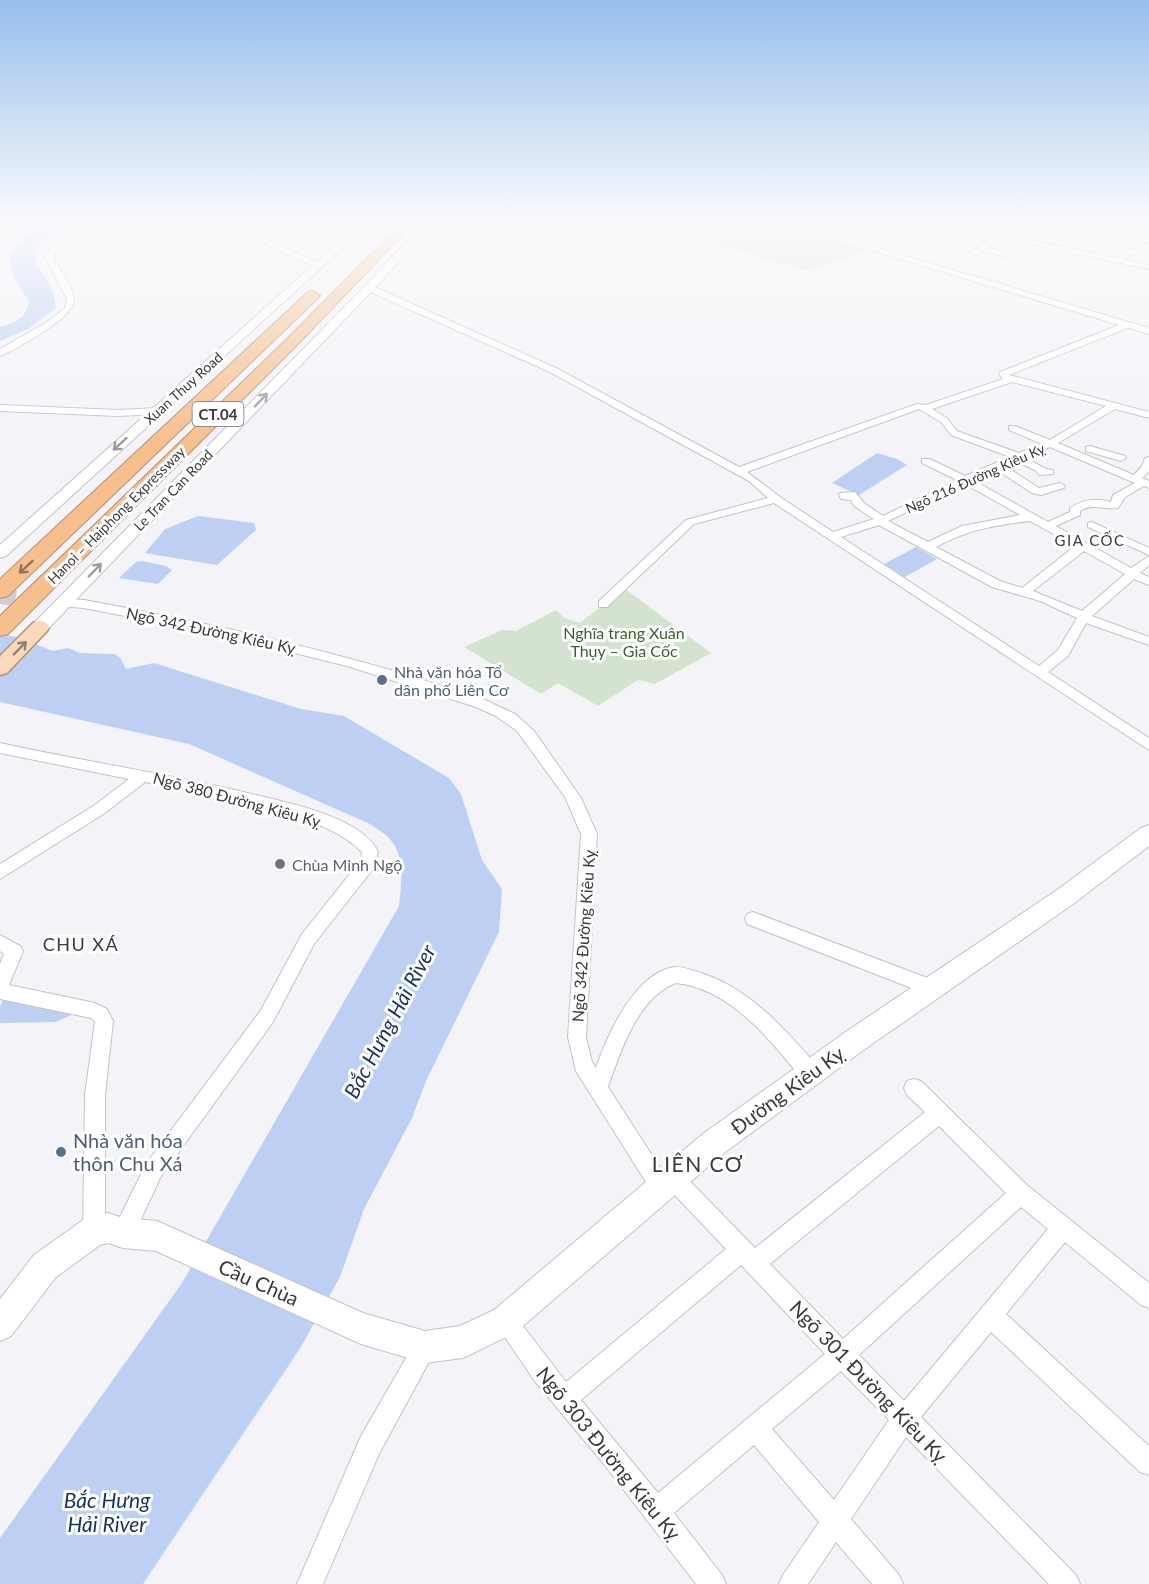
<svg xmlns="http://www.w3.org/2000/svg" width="1149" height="1584" viewBox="0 0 1149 1584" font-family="Lato,sans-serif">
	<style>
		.green { fill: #d4e3cf }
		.water { fill: #bdd0f3 }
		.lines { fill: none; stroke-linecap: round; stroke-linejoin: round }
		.secondary-tunnel { stroke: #cfced2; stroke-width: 16; stroke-dasharray: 16 8; stroke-linecap: butt }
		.minor-casing { stroke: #c4c2c8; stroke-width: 2 }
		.tertiary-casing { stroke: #c4c2c8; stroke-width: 2 }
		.secondary-casing { stroke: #c4c2c8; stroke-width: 2 }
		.primary-casing { stroke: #b49071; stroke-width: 3 }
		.motorway-casing { stroke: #b49071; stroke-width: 2 }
		.minor { fill: #fff; fill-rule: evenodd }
		.tertiary { fill: #fff; fill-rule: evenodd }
		.secondary { fill: #fff; fill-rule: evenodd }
		.primary { fill: #fad9bb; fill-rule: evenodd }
		.motorway { fill: #f7bf8e; fill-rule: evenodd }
		.oneway { stroke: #9c9c9d }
		.oneway2 { stroke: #8e7560 }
		.oneway3 { stroke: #908175 }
		.service-dot { fill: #5c6f8a; stroke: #fff; stroke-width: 2 }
		.worship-dot { fill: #6b7280; stroke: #fff; stroke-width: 2 }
		.labels { text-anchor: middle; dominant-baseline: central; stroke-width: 6; stroke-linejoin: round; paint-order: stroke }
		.far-street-label { font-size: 14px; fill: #39393b; stroke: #fff }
		.shield { fill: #fff; stroke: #747476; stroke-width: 1.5 }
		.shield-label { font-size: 15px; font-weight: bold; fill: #39393b }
		.far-neighbourhood-label { font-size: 15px; letter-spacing: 1.5px; fill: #39393b; stroke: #fff }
		.street-label { font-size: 16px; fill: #39393b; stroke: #fff }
		.park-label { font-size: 16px; fill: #3c6031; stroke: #fff }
		.service-label { font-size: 16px; fill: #4e5e75; stroke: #fff; text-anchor: start }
		.worship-label { font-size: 16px; fill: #5b616d; stroke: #fff; text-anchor: start }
		.neighbourhood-label { font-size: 18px; letter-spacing: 1.5px; fill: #39393b; stroke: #fff }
		.near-street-label { font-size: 20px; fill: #39393b; stroke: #fff }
		.near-service-label { font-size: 20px; fill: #4e5e75; stroke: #fff; text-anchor: start }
		.near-water-label { font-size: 21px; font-style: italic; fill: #1b315d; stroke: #fff }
		.near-neighbourhood-label { font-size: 21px; letter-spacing: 1.5px; fill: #39393b; stroke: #fff }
	</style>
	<rect width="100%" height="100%" fill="#f4f3f8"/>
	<path class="green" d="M736 222H767L867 250 808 271 706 241 703 237 738 223Z
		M624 588 711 653 655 684 638 680 598 706 558 683 541 694 464 647 502 630 516 631 556 610 564 618 580 623Z"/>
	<path class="water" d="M44 222H67C6 266 52 260 56 308L28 329 0 341V327C15 323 26 318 29 302 25 293 18 286 14 277 0 249 25 238 44 222Z
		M229 222 254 224 263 228 251 232 208 229 213 224Z
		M877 453 897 459 907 465 859 495 832 483Z
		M198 516 254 523 256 530 217 565 145 553 165 529Z
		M916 547 937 559 903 578 882 565Z
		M142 561 166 566 172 570 158 584 119 578 136 562Z
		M0 634 17 637 53 651 68 648 80 653 115 654 121 659 126 669 154 663 301 709 344 716 449 778 461 794 482 860 502 889 499 932 426 1081 412 1118 364 1209 340 1277 301 1347 143 1584H0V1538L182 1283 399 906C401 884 406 858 390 839 385 833 376 829 370 824L189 744 0 702Z
		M5 996 74 1014 55 1022 0 1023V1006Z"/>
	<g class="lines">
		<path class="secondary-tunnel" d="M0 596 35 601"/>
		<defs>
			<path id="minor" d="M73 222H80L77 226 146 222 250 233 298 222H308L257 235 323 265 316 267 249 237 139 225 72 230 60 241 53 257C59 269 72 285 74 298 78 316 15 350 0 356V349L47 322 65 308 67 299 45 257 55 239Z
				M861 222H869L835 237 830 236Z
				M933 222C953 222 976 233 993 232 1006 231 1016 222 1029 222L1002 234 1115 258 1149 242V247L1123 259 1149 265V269L994 236 981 242 989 245 988 248 1009 255V257L982 251 970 257 968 254 981 247 972 244V242L986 235Z
				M1065 222H1075L1105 230 1102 232Z
				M1125 222 1149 225V229L1126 223Z
				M1067 234 1069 237 1048 243 1038 240Z
				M366 286H372L556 368 739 467 917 404 926 405 1003 379 999 374 1000 372 1124 323H1130V327L1009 375 1149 412V418L1115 409 1058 443 1134 475 1142 466 1145 458 1149 457V471L1142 478 1149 481V488L1144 486 1125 497 1118 508C1105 510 1092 503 1080 511V515L1056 526 1131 568 1149 556V565L1140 573 1149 577V585L1134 579 1092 616 1149 637V645L1086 623 1068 656 1048 672 1149 738V750L774 503 694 524 607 607H599V601L686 520 768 498 749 481 550 372 366 290ZM1012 382 1106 406 1050 440 1015 426H1009V430L1042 444 1019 453 957 431 947 418 932 409ZM919 409 941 422 951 435 1010 457 965 476 930 459H922V463L957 480 883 516 864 503 855 492 840 493 839 495 841 499 851 500 854 506 874 519 833 532 780 497 747 472ZM1050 447 1135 483 1113 495 1111 502C1096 498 1084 499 1070 508V512L1048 522 973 480 997 470 1032 493 1041 495 1064 488 1065 486 1060 483 1039 488 1005 466 1017 461 1036 471 1039 475 1053 474V470L1046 469 1026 458ZM965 484 1020 515 962 526 928 542 888 521ZM1030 521 1075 546 1022 588 1000 581 936 547C966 530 996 525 1030 521ZM879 525 992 587 1040 601 1077 618 1058 650 1039 666 841 537ZM1084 551 1125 574 1082 611 1033 591Z
				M0 405 118 410 158 408 163 411 158 414 118 416 0 411Z
				M1090 446 1125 456 1126 458 1121 461 1086 451V447Z
				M1092 522 1149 548V555L1088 527V523Z
				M64 599 84 600C220 625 354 655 485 700L515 714 534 731 581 798 597 834 586 1037 592 1062 596 1068C607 1035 635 973 674 967 683 966 693 971 701 973 750 989 784 1028 817 1066L820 1073 817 1080 810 1082 803 1080C770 1040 731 989 676 983 638 997 620 1052 608 1087L664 1174 666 1171 673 1168 680 1171 755 1248 925 1112 907 1095 904 1088 907 1081 914 1079 921 1081 1028 1186 1149 1283V1308L1141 1305 1065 1242 1006 1314 1149 1446V1475L1140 1472 991 1332 921 1417 1076 1575 1080 1584H1049L906 1437 851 1519 899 1575 903 1584H872L836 1542 808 1584H779L783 1575 819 1522 754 1445 674 1513 722 1575 726 1584H696L607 1468 534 1380 494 1321 497 1313 505 1310 513 1313 566 1382 726 1249 670 1190 668 1195 661 1198 654 1195 576 1071 568 1037 581 834 565 797 517 731 496 716 476 707 347 666 218 634 84 608 60 606V600ZM939 1126 1006 1193 843 1339 770 1264ZM1021 1207 1048 1229 904 1401 859 1355ZM741 1265 825 1354 658 1493 581 1400ZM841 1371 889 1420 834 1500 772 1429Z
				M0 743C86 762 171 774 256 795 289 803 328 811 356 829 365 835 374 842 378 852L373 869 314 944 273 1022 160 1178 131 1241 123 1244 115 1241 112 1233 146 1164 261 1010 302 934 361 860 362 852C321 810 204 793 145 782L105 813 0 879V864L95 805 129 779 0 753Z
				M753 912 938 982 941 988 938 994 932 996 747 924 745 919 747 914Z
				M0 935 20 946 23 951 9 985 95 1003 107 1009 113 1021 105 1095V1231L102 1239 94 1242 86 1239 83 1231 85 1095 95 1021 91 1018 0 999V964L4 954 0 951Z
				M425 1335 433 1339 437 1347 379 1454 323 1584H297L361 1436 417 1339Z"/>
			<path id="tertiary" d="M778 222H790L1149 328V334Z"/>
			<path id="secondary" d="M361 222H371L6 556 0 558V545Z
				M425 222H435L373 290 46 631H34L31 627 34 623 365 286Z
				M1149 825V846L1073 904 865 1049 724 1153 516 1332 463 1358 425 1363 361 1344 156 1251 123 1248 108 1243 100 1245 56 1277 11 1336 0 1341V1299L34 1255 83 1220 94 1216 108 1213 123 1218 157 1221 363 1313 425 1331 460 1326 494 1310 704 1133 847 1031 1057 890 1141 828Z"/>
			<path id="primary" d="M40 621 47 623 49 627 47 631 7 673 0 675V656L33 623Z"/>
			<path id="motorway" d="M403 222H415L297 345 8 634 0 636V616L287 339Z
				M313 291 320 295 318 298 8 596 0 598V579L308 292Z"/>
		</defs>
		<use href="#minor" class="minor-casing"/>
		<use href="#tertiary" class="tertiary-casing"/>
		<use href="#secondary" class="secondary-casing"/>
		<use href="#primary" class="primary-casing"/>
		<use href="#motorway" class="motorway-casing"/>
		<use href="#minor" class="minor"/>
		<use href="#tertiary" class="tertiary"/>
		<use href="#secondary" class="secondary"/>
		<use href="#primary" class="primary"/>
		<use href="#motorway" class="motorway"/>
	</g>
	<defs><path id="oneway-shaft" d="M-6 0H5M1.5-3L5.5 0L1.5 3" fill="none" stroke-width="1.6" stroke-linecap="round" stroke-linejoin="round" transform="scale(1.5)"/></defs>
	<g class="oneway">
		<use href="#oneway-shaft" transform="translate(261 400) rotate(-46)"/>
		<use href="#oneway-shaft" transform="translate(120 444) rotate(138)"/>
		<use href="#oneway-shaft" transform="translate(95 570) rotate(-46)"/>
	</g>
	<use class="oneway2" href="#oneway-shaft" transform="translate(26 567) rotate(137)"/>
	<use class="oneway3" href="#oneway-shaft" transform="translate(20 648) rotate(-46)"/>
	<linearGradient id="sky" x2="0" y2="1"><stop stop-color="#97bfec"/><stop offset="0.5" stop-color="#fafafc"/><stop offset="1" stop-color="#fafafc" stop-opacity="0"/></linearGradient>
	<rect width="1149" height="444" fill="url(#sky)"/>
	<g class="service-dot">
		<circle cx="382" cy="680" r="6"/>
		<circle cx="61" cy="1152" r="6"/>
	</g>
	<circle class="worship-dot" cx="280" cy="864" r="6"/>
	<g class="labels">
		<g class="far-street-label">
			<text transform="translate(183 388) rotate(-42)">Xuan Thuy Road</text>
			<text transform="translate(975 478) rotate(-24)">Ngõ 216 Đường Kiêu Kỵ</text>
			<text transform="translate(173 490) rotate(-46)">Le Tran Can Road</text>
			<text transform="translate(116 515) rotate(-45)">Hanoi – Haiphong Expressway</text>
		</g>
		<rect class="shield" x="192.5" y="402" width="51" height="24" rx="4.5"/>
		<g class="shield-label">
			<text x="218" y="414">CT.04</text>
		</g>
		<g class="far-neighbourhood-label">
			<text x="1090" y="540">GIA CỐC</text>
		</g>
		<g class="street-label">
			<text transform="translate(211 630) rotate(12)">Ngõ 342 Đường Kiêu Kỵ</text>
			<text transform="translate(237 799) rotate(15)">Ngõ 380 Đường Kiêu Kỵ</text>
			<text transform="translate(583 936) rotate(-86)">Ngõ 342 Đường Kiêu Kỵ</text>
		</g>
		<g class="park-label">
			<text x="624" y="632">Nghĩa trang Xuân<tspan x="624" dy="18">Thụy – Gia Cốc</tspan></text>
		</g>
		<g class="service-label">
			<text x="394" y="671">Nhà văn hóa Tổ<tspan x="394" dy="18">dân phố Liên Cơ</tspan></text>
		</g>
		<g class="worship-label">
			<text x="292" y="864">Chùa Minh Ngộ</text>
		</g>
		<g class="neighbourhood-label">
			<text x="81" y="944">CHU XÁ</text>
		</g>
		<g class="near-street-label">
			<text transform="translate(787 1090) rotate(-36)">Đường Kiêu Kỵ</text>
			<text transform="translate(259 1282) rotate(24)">Cầu Chùa</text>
			<text transform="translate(869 1381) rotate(46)">Ngõ 301 Đường Kiêu Kỵ</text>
			<text transform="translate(609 1453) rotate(51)">Ngõ 303 Đường Kiêu Kỵ</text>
		</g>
		<g class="near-service-label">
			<text x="73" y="1140">Nhà văn hóa<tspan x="73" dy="23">thôn Chu Xá</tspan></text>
		</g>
		<g class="near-water-label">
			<text transform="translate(389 1021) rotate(-62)">Bắc Hưng Hải River</text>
			<text x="107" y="1499">Bắc Hưng<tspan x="107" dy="24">Hải River</tspan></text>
		</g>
		<g class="near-neighbourhood-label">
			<text x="698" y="1163">LIÊN CƠ</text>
		</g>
	</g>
</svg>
